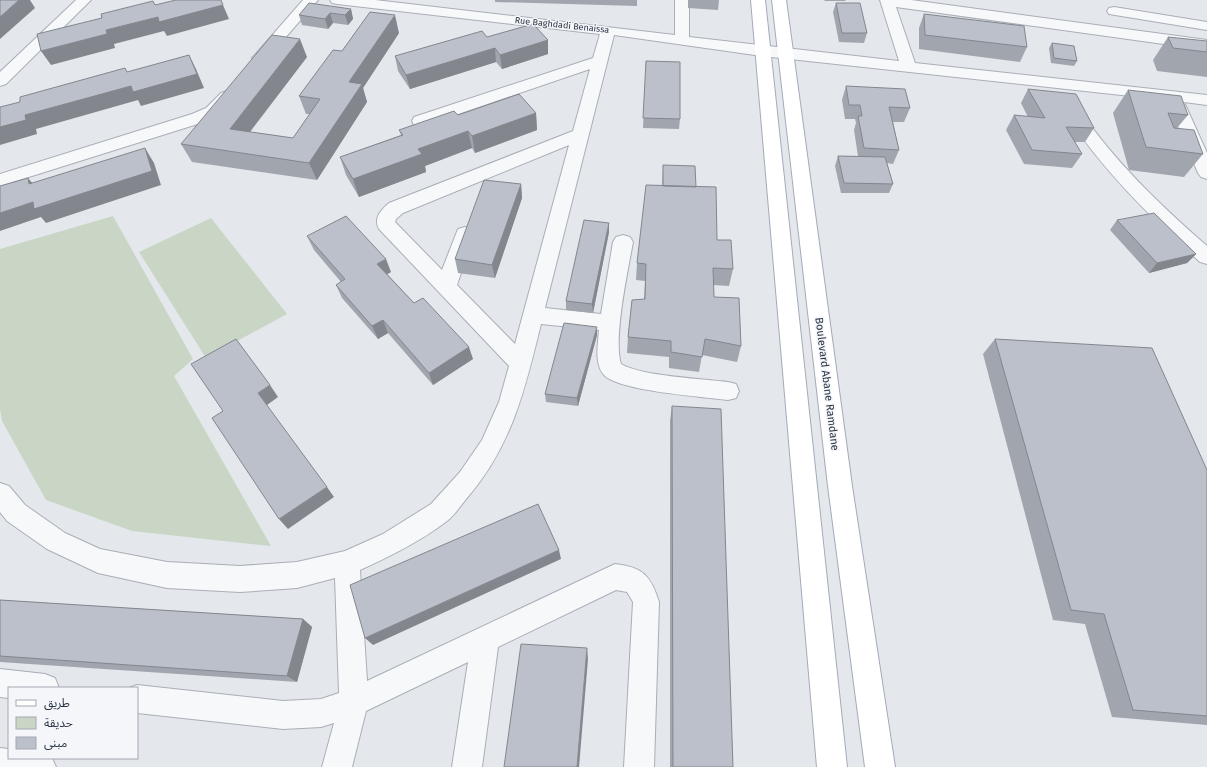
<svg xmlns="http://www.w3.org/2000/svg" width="1207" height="767" viewBox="0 0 1207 767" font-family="'Fira Sans','Noto Sans Arabic',sans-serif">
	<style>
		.green { fill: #c9d6c5 }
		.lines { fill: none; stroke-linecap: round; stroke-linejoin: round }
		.minor-casing { stroke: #a9aeb7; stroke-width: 2 }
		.major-casing { stroke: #a3abb8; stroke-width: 2 }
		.minor { fill: #f7f8fa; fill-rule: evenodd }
		.major { fill: #fff; fill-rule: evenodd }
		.wall { fill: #a1a5ae }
		.shaded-wall { fill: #83868d }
		.building { fill: #bbc0ca; stroke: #83868d }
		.labels { text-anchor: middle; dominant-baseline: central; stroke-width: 3; stroke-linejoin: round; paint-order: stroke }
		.far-street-label { font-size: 9px; fill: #2b3445; stroke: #f4f6f9 }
		.street-label { font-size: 11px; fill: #2b3445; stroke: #f4f6f9 }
	</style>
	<rect width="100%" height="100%" fill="#e4e7ec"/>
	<path class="green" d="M113 216 193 359 174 376 271 546 132 531 46 500 2 421 0 409V249Z
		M211 218 287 314 206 358 139 252Z"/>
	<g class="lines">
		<defs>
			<path id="minor" d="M76 0H91L6 84 0 86V72Z
				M303 0H318L265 61H255L252 58 255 55Z
				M330 0H375L675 35V0H689V37L899 61 880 0H911L1207 40V50L896 7 915 63 1207 95V105L1184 102 1207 153V179L1201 177 1198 173 1167 100 762 56 614 35 545 308 601 314 613 242 616 237 623 235 630 237 633 242C628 270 613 339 621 364 641 376 703 379 728 382L736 384 739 391 736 398 728 400C704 397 619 391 604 375 594 364 598 343 599 330L541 324C525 389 512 446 467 498 461 505 455 515 447 521 421 541 391 556 360 570L367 681 615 564C643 567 651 576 659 602L654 767H624L633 602 627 592 616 590 498 647 482 767H452L468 662 366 711 352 767H322L334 723 321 727 283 729 137 713V688H129L137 685 283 701 321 699 339 693 335 578 297 588 240 592 167 588 98 573 47 549 7 521 0 512V483L9 486 25 505 65 533 100 549 167 562 240 566 297 562 345 551 383 534 431 504 460 472 482 440 499 402 509 366 379 229C373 218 381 210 389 203L573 131 590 69 426 125 420 126 414 125 412 121 414 117 593 58 600 34 337 4 332 3ZM569 145 515 344 457 285 474 234 472 229 465 227 458 229 442 270 395 222 396 219 403 213Z
				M1114 7 1207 22V30L1109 14 1107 11 1109 8Z
				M227 91 233 93 235 96C227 108 217 116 204 122L0 186V174L192 114 206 108 221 93Z
				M1072 107 1078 108C1114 161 1159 204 1207 246V264L1200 262C1149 216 1102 169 1064 112L1066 108Z
				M0 669 45 674 55 678 59 688H9V698L0 697Z
				M0 748 9 749V758H52L56 767H0Z"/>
			<path id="major" d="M751 0H765L847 767H817Z
				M772 0H786L852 486 895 767H865L828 486Z"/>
		</defs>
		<use href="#minor" class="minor-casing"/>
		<use href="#major" class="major-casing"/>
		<use href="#minor" class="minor"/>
		<use href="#major" class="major"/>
	</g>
	<path class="wall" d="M495 0H637V6L495 2Z
		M688 0H719L718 10 688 8Z
		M824 0H846L845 1H825Z
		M836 3 867 33 864 43 839 42 833 12Z
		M351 9 353 19 348 25 333 23 328 29 302 25 299 15Z
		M924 14 1027 47 1020 62 919 49V28Z
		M399 33 363 88 367 102 317 180 192 162 181 144 307 57 250 132 293 138 310 114H306L299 96 342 51Z
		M487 37 548 54 502 69 496 62 410 89 398 71 395 56Z
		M1168 37 1207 52V77L1157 71 1153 60Z
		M1052 43 1077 61 1074 66 1051 63 1049 48Z
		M646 61 680 119 679 129 643 128Z
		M846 86 910 108 904 122H893L899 150 893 164 887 163 893 184 889 193H841L835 166 838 156H858L854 130 856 123 855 119H845L842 100Z
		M1028 89 1094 128 1085 142H1074L1082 154 1072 168 1024 164 1006 130 1014 115 1028 117 1021 103Z
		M1128 90 1188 115 1177 128 1203 154 1184 177 1129 170 1113 113Z
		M536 113 537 130 475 153 472 148 425 166 426 172 359 197 346 175 340 157 401 135 399 130 458 115Z
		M663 165 696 187 717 240 733 269 729 286 713 285 714 297 741 346 737 362 702 355 699 372 669 368V357L627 353 628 337 644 299 645 281 636 280 637 263 662 186Z
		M521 184 522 198 495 278 458 273 455 259Z
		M1117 220 1196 254 1187 263 1149 273 1110 230Z
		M609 223V232L593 313 566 310V301Z
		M307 236 391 272 387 274 414 303 473 359 433 385 388 333 378 339 342 298 336 285 341 282 314 250Z
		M597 335 578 406 546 402 545 394Z
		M995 339 1207 470V725L1112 717 1085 624 1053 620 983 354Z
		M672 406 733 767H670V421Z
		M0 600 303 619 312 627 297 682 0 662Z"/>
	<path class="shaded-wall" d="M19 0H30L35 8 0 39V17Z
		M223 5 229 19 167 36 164 31 114 44 115 48 51 65 41 51 106 30 158 17Z
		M351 9 353 19 348 25 345 15Z
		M330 13 333 23 328 29 325 19Z
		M395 15 399 33 363 88 367 102 317 180 309 163 349 82Z
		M300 39 307 57 239 146 230 129Z
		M548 40V54L502 69 500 55Z
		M495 48 496 62 410 89 406 75Z
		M189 55 196 69 204 88 141 106 138 100 36 129 37 134 0 145V127L25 115Z
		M536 113 537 130 475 153 472 136Z
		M468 131 472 148 425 166 426 172 359 197 353 179 418 149Z
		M145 148 154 163 161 185 46 223 41 217 0 231V213L33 202Z
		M28 178 40 192 29 184Z
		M521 184 522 198 495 278 492 265Z
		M609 223V232L593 313 592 304Z
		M1196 254 1187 263 1149 273 1157 263Z
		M386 259 391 272 382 277 377 264Z
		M383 320 388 333 378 339 372 326Z
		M597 327V335L578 406 577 398Z
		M469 347 473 359 433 385 429 373Z
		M270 385 278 397 267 405 258 393Z
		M327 487 334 497 288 529 279 519Z
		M559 550 561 559 373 645 365 638Z
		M303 619 312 627 297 682 287 676Z
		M587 648 588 659 579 767H577Z"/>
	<path class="building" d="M0 0H19L0 17Z
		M176 0H221L223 5 159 22 158 17 106 30 107 34 41 51 37 34 102 18 101 14 153 1 155 5Z
		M309 3 351 9 345 15 330 13 325 19 299 15Z
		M836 3H860L867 33H842Z
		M370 12 395 15 349 82 362 84 309 163 181 144 272 35 300 39 230 129 293 138 320 99 299 96 333 50 342 51Z
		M924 14 1024 26 1027 47 925 35Z
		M533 24 548 40 500 55 495 48 406 75 395 56 482 31 487 37Z
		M1168 37 1207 41V52L1173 48Z
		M1052 43 1074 46 1077 61 1054 58Z
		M189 55 197 74 133 92 131 86 25 115 26 120 0 127V107L20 102V97L125 68 127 72Z
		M646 61 680 62V119L643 118Z
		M846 86 905 89 910 108 889 107 899 150 864 148 858 116H862L860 105H849Z
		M1028 89 1076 94 1094 128 1066 127 1082 154 1032 150 1014 115 1045 118Z
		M1128 90 1181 96 1188 115 1168 113 1174 128 1194 130 1203 154 1146 147Z
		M519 94 536 113 472 136 468 131 418 149 422 154 353 179 340 157 403 135 399 130 454 111 458 115Z
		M145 148 152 171 34 209 33 202 0 213V186L28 178 29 184Z
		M838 156 885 157 893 184 844 183Z
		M663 165 695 166 696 187 663 186Z
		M484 180 521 184 492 265 455 259Z
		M646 185 716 187 717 240H731L733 269 713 268 714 297 739 298 741 346 705 339 702 357 671 352V341L628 337 632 300 645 299 646 264 637 263Z
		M1154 213 1196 254 1157 263 1117 220Z
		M346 216 386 259 377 264 414 303 423 298 469 347 429 373 383 320 372 326 336 285 345 279 307 236Z
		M584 220 609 223 592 304 566 301Z
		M564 323 597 327 577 398 545 394Z
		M236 339 270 385 258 393 327 487 279 519 212 418 223 411 191 364Z
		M995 339 1152 348 1207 470V716L1133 710 1104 614 1071 610Z
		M672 406 721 409 733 767H673Z
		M538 504 559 550 365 638 350 585Z
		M0 600 303 619 287 676 0 656Z
		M521 644 587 648 577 767H504Z"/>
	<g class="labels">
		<g class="far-street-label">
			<text transform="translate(562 25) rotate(6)">Rue Baghdadi Benaissa</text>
		</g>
		<g class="street-label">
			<text transform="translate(827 384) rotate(83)">Boulevard Abane Ramdane</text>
		</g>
	</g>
	<rect x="8" y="687" width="130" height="72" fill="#f4f6f9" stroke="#a4a8b1"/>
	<rect x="16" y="700" width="20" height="6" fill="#ffffff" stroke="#a4a8b1"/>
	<text x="44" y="707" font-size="12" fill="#2b3445">طريق</text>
	<rect x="16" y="717" width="20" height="12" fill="#c9d6c5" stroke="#a4a8b1"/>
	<text x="44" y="727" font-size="12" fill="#2b3445">حديقة</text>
	<rect x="16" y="737" width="20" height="12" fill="#bbc0ca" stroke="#a4a8b1"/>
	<text x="44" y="747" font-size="12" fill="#2b3445">مبنى</text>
</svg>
